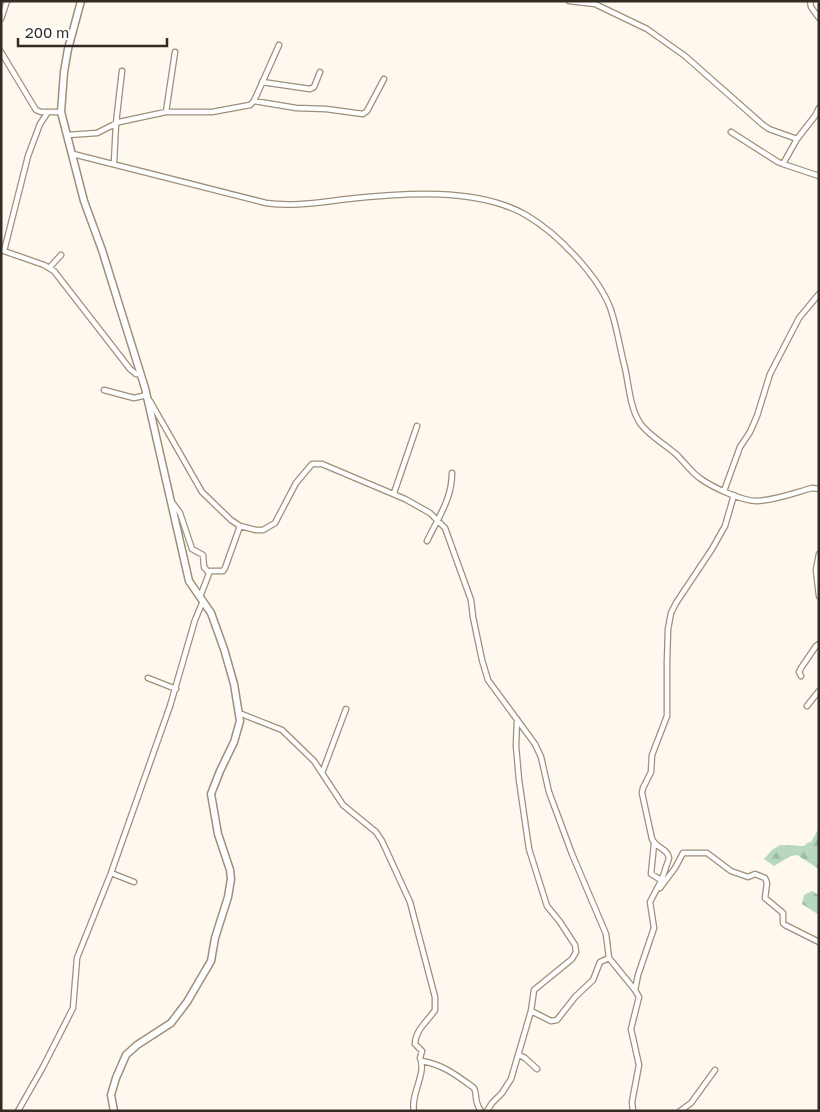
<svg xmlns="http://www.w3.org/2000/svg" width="820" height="1112" viewBox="0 0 820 1112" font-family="'Golos Text',sans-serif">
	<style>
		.forest { fill: url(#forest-firs) }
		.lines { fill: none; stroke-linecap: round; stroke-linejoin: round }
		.street-casing { stroke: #9e8f79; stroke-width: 7 }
		.secondary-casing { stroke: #9e8f79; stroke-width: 9 }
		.street { stroke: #fff; stroke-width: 4.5 }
		.secondary { stroke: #fff; stroke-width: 6 }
	</style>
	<defs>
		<pattern id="forest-firs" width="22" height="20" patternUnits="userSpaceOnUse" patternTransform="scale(1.25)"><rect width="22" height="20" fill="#b7d7c0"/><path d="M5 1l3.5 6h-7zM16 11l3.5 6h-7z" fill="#9eb9a5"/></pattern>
	</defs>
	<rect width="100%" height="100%" fill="#fff8ef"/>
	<path class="forest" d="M819 828V869L797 855 791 856 774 866 764 859 772 850 780 845 804 846 807 843 811 842Z
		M812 891 819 895V915L802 904 804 895Z"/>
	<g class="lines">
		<defs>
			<path id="street" d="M569 1 595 4 647 29 685 56 762 124 769 129 797 139
				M810 1 811 7 819 18
				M1 19 7 1
				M1 52 36 110 41 112H61
				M262 82 310 89 314 87 320 72
				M254 101 296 108 326 109 363 114 367 111 384 79
				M166 112 175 52
				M731 132 778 162 783 164 797 139 815 116 819 108
				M68 135 97 133 119 122 166 112H212L250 105 254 101 279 45
				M73 154 266 203C294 207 320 202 348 199 403 193 477 187 526 215 557 233 599 276 611 310 617 328 620 349 625 368 629 386 630 408 640 423 648 435 666 445 677 455 685 463 692 473 701 479 714 488 742 501 757 501 776 500 794 493 812 488L819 489
				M114 163 116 123 122 71
				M783 164 819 176
				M1 250 44 265 54 271 130 369 136 374H141
				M4 251 28 156 40 124 48 112
				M50 267 61 255
				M104 390 134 398 147 395
				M150 401 202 492 231 520 240 526 256 530H263L275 523 296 483 312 464H322L405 499 430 513 445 528 471 600 473 617 482 660 488 680 535 744 541 757 549 792 572 854 606 934 609 958 635 990 639 997 631 1029 639 1065 632 1102 633 1111
				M724 491 740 447 750 432 757 416 770 374 799 318 819 294
				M394 493 417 426
				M172 502 180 513 192 549 203 555 204 567 209 573
				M427 541C438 518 452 499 452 473
				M819 554 816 570 819 596
				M200 597 210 571H223L225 568 240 526
				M801 676 799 672 801 668 816 646 819 644
				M148 678 176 689
				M807 706 819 691
				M239 713 282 730 314 761 343 805 376 832 382 841 410 902 435 997V1010C428 1021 415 1030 415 1044L422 1051 420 1058C427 1073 410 1095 414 1111
				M322 773 346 709
				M654 844 651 874 661 880
				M111 873 134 882
				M660 888 675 868 683 853H707L731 871 748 877 755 874 765 878 767 883 765 898 783 913V923L785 925 819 942
				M635 990 638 975 654 928 650 902 662 879 669 858C668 849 656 848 652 839L642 793 643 788 651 772 652 755 667 716V662L668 629 671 613 676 603 712 549 725 526 734 495
				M531 1011 551 1021 557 1020 575 997 593 980 600 962 609 958
				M519 1055 525 1058 537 1069
				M422 1061C444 1065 456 1075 474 1088 478 1095 473 1100 481 1111
				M18 1111 43 1067 73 1008 77 958 111 873 170 706 195 620 203 601
				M487 1111 492 1103 502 1093 511 1079 531 1011 534 990 572 959 576 952 575 945 560 922 547 906 529 849 519 780 516 746 517 719
				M680 1111 691 1103 715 1070"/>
			<path id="secondary" d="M81 1 68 49 64 72 61 112 84 201 102 250 145 388 189 581 211 613 224 649 234 684 240 721 234 742 220 771 211 794 218 834 230 870 231 879 228 897 215 938 211 961 187 1002 171 1023 137 1045 126 1055 116 1078 111 1095 114 1111"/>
		</defs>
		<use href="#street" class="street-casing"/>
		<use href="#secondary" class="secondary-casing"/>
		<use href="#street" class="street"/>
		<use href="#secondary" class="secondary"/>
	</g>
	<rect width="820" height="1112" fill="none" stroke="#312b22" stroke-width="5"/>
	<path d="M18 38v8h149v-8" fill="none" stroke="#312b22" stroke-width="2.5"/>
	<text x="25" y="38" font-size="15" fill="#312b22" stroke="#ffffff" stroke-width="4" paint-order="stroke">200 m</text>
</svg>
